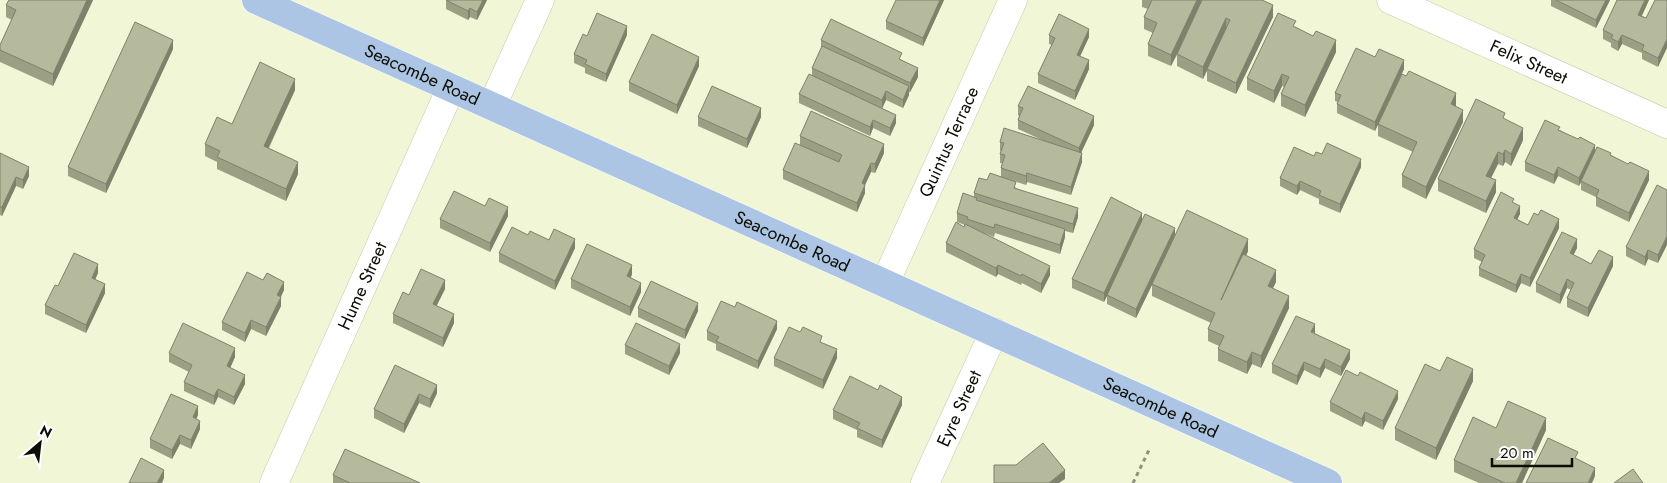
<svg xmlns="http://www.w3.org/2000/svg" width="1667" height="483" viewBox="0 0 1667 483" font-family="Jost,sans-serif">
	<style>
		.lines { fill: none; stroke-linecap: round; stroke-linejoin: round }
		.minor-casing { stroke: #c6ccad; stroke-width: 29 }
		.major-casing { stroke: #fff; stroke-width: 29 }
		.path { stroke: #8d927b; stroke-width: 3; stroke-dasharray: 4 4; stroke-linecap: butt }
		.minor { stroke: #fff; stroke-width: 28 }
		.major { stroke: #acc5e5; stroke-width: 28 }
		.wall { fill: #9ba085 }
		.shaded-wall { fill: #7e826c }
		.building { fill: #b4ba9b; stroke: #7e826c }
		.labels { text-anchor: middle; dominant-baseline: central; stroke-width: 4; stroke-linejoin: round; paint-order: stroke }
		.street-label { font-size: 18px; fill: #0c0e04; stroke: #fff }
	</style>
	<rect width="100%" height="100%" fill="#f0f6d6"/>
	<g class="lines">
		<defs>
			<g id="minor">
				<path id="s1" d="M1391 0 1667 124"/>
				<path d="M492 106 540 0"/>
				<path id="s2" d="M885 283 1013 0"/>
				<path id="s3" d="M274 483 451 88"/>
				<path id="s4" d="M925 483 994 332"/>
			</g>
			<g id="major">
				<path id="s5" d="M256 0 1328 483"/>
			</g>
		</defs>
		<use href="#minor" class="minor-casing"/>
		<use href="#major" class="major-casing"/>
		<path class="path" d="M1133 483 1150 448"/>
		<use href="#minor" class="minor"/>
		<use href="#major" class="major"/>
	</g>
	<path class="wall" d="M9 0H93L53 86 0 62V45L12 20 6 17V5Z
		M446 0H487L477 20 470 17 468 20 446 9Z
		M944 0 923 46 886 29V21Z
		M1142 0H1202L1273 17 1236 94 1207 81V69L1220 42 1203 79 1177 66V55L1171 66 1148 56V44L1153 33 1144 29V17L1148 9 1142 7Z
		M1551 0H1610L1596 28 1551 6Z
		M1649 0 1642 16 1646 18 1667 0 1658 67 1642 59V53L1622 44 1618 51 1611 47V43L1603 39V30Z
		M1296 27 1336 52 1305 117 1281 106V94L1284 87 1282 86 1274 103 1247 90V78Z
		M627 35 606 82 585 73V68L574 63V54L587 36Z
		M1049 35 1089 37 1080 56 1089 69 1075 100 1038 83V74L1052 45 1049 44Z
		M821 40 902 60 918 77 910 92H909V95L903 108 886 100 882 108 896 123 890 136 873 128 870 136 799 103V94L812 75V68L821 49Z
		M173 49 106 193 68 176V167Z
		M1375 57 1404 69 1375 131 1337 113V104L1338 102 1335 101V93Z
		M699 66 677 114 629 91V82Z
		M295 90 269 148 298 174 286 201 217 169V162L205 156V144L232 124Z
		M1456 105V106L1463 122 1426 199 1402 187V175L1413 152 1378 136V124Z
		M1018 106 1094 125 1081 153 1082 162 1071 195 1027 182 1026 185 1008 179 1016 188 1078 217 1073 233 1065 231V237L1060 254 995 233 994 237 984 233 1050 275 1041 293 1022 283 1021 285 998 274 996 277 946 252V243L964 227 965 225 957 222V213L974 197V193L987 180 1001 177V168L1002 163H1000V154L1001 151H1000V142L1042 140 1018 129V120L1019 116 1018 115Z
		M698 117H761L747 148 698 126Z
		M1505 119 1523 140 1511 166 1505 162 1503 166 1498 164 1491 178 1496 192 1486 213 1438 191V179Z
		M1560 130 1595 151 1611 155 1649 180 1629 222 1596 206V197L1581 190V183L1579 186 1558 176 1554 184 1525 171V162Z
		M800 136 884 153 875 173 871 172 865 185V193L857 212 783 179V170L800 145Z
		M0 153 29 176 23 189 16 186 2 216 0 215Z
		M1322 154 1361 167 1340 213 1319 204V199L1300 190 1297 195 1280 186V178L1314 156Z
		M1667 190 1658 263 1648 259 1645 266 1626 256V247Z
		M1514 203 1520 214 1517 219 1528 225 1559 228 1530 287 1521 283 1516 293 1479 276V268L1482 262 1474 258V249Z
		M485 206 508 216 490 252 440 228V219Z
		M1142 221 1175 235 1248 251 1246 256 1276 282 1273 288 1289 308 1261 368 1252 364 1247 374 1218 361V349L1219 346 1208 341V329L1211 323 1152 296V285L1136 318 1107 304V296L1104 302 1072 288V279Z
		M528 235 575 248 555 290 499 262V253Z
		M1577 248 1573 255 1591 264 1613 266 1588 317 1567 307V298L1571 290 1567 288 1560 304 1536 292V283Z
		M98 273 95 279 105 293 86 333 45 314V305L58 286Z
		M632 274 631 278 641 292 630 316 571 288V279Z
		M263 280 284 290 281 297V306L266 336 251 329 245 342 222 330V322Z
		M445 289 436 306 454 323 443 347 393 323V314L409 295Z
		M638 308 698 311 685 339 638 317Z
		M777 329 758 369 716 350V344L707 340V331Z
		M1315 333 1350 359 1341 376 1325 368 1320 378 1304 370 1297 385 1272 373V364Z
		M822 343 837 358 823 389 774 366V358Z
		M625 345 680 353 669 375 625 354Z
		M169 353 235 357 230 368 245 384 234 405 218 397 214 405 184 391V382L189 372 169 362Z
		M395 365 437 393 430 408 419 403 404 433 374 418V409Z
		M1440 371 1473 381 1436 460 1395 440V428Z
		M1358 376 1398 399 1383 430 1365 421 1362 427 1330 411V402Z
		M902 405 882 448 857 437V430L833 419V410Z
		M198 415 196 419 200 429 191 449 180 444 172 459 150 448V439Z
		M1496 428 1546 430 1522 483H1479L1454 472V460Z
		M333 475 420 483H333Z"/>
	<path class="shaded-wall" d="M87 0H93L53 86V74Z
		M483 0H487L477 20V12Z
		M940 0H944L923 46V38Z
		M1197 0H1202L1171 66V55Z
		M1606 0H1610L1596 28V20Z
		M1645 0H1649L1638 23V15Z
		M1273 5V17L1236 94V83Z
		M470 8V17L468 20V11Z
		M1226 18V30L1203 79V67Z
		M627 26V35L606 82V74Z
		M1089 29V37L1077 63V55Z
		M1622 35V44L1618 51V42Z
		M1667 39V48L1658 67V58Z
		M173 40V49L106 193V184Z
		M1336 40V52L1305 117V105Z
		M699 57V66L677 114V105Z
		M1089 60V69L1075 100V91Z
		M1404 60V69L1375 131V122Z
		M918 68V77L910 92V83Z
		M1282 74V86L1274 103V91Z
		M295 79V90L264 157V146Z
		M909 86V95L903 108V100Z
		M886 91V100L882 109V100Z
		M1456 93V105L1451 116V104Z
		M761 108V117L747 148V139Z
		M1463 110V122L1426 199V187Z
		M896 115V123L890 136V128Z
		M1094 116V125L1079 157V148Z
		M873 120V128L870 136V127Z
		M1523 128V140L1511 166V154Z
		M884 144V153L875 173V164Z
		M1595 145V153L1581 181 1579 186V178Z
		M1505 150V162L1503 166V154Z
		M1498 152V164L1486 188V176Z
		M1082 153V162L1071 195V187Z
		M1361 159V167L1340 213V204Z
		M298 162V174L286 201V189Z
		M871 163V172L865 185V193L857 212V203L862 183Z
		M29 167V176L23 189V180Z
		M1558 167V176L1554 184V175Z
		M1649 171V180L1629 222V213Z
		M1027 173V182L1026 185V176Z
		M16 177V186L2 216V207Z
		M1496 180V192L1486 213V201Z
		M1300 181V190L1297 195V186Z
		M1520 206V214L1514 226V218Z
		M508 207V216L490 252V243Z
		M1078 208V217L1073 233V224Z
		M1142 213V221L1104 302V293Z
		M1559 219V228L1530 287V278Z
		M1175 228V237L1136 318V309Z
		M1065 229V237L1060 254V245Z
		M1667 236V245L1658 263V255Z
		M575 239V248L555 290V281Z
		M1248 239V251L1221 312V300Z
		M1577 239V248L1570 262V253Z
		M1648 250V259L1645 266V257Z
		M1613 257V266L1588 317V308Z
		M98 264V273L92 287V278Z
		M632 265V274L627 285V276Z
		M998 265V274L996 277V268Z
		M1050 266V275L1041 293V284Z
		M1276 270V282L1268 298V286Z
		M1521 274V283L1516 293V285Z
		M1567 279V288L1560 304V295Z
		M445 280V289L433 313V304Z
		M284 282V290L277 304V295Z
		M641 283V292L630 316V307Z
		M105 284V293L86 333V325Z
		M1289 296V308L1261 368V356Z
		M281 297V306L266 336V327Z
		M698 303V311L685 339V330Z
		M454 314V323L443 347V338Z
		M251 320V329L245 342V333Z
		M777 321V329L758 369V361Z
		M1315 324V333L1311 332Z
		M680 344V353L669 375V366Z
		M235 348V357L227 375V366Z
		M837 349V358L823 389V380Z
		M1350 350V359L1341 376V367Z
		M1252 352V364L1247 374V362Z
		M1325 359V368L1320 378V369Z
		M1304 362V370L1297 385V376Z
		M1473 369V381L1436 460V448Z
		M245 375V384L234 405V397Z
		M437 385V393L430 408V399Z
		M218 389V397L214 405V396Z
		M1398 391V399L1383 430V421Z
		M419 394V403L404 433V424Z
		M902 397V405L882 448V440Z
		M198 406V415L193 426V417Z
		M1365 412V421L1362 427V419Z
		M1546 418V430L1522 483H1516Z
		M200 421V429L191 449V440Z
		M180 435V444L172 459V450Z
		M1595 468V476L1592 483H1588Z
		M164 470V478L162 483H157Z
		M1065 470V479L1059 483H1049Z"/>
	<path class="building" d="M9 0H87L53 74 0 50V45L16 10 6 5Z
		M446 0H483L477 12 470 8 468 11Z
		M896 0H940L923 38 886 21Z
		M1152 0H1197L1171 55 1148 44 1157 23 1144 17Z
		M1202 0H1262L1273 5 1236 83 1207 69 1230 20 1226 18 1203 67 1177 54Z
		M1556 0H1606L1596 20Z
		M1617 0H1645L1638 15 1646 18 1655 0H1667V39L1658 58 1642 50 1644 45 1622 35 1618 42 1611 38 1613 35 1603 30Z
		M597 13 627 26 606 74 585 64 587 60 574 54 583 34 587 36Z
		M1278 13 1296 21 1293 26 1313 36 1316 31 1336 40 1305 105 1281 94 1289 77 1282 74 1274 91 1247 78Z
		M1059 14 1089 29 1077 55 1089 60 1075 91 1038 74 1055 38 1049 35Z
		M831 19 902 53 899 59 918 68 910 83 821 40Z
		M135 22 173 40 106 184 68 167Z
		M652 34 699 57 677 105 629 82Z
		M822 46 909 86 903 100 886 91 882 100 812 68Z
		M1356 48 1375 57 1379 49 1404 60 1375 122 1337 104 1341 95 1335 93Z
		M260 62 295 79 264 146 298 162 286 189 217 157 220 151 205 144 217 117 232 124Z
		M1409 71 1456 93 1451 104 1463 110 1426 187 1402 175 1417 142 1378 124 1402 74 1406 76Z
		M809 74 896 115 890 128 873 120 870 127 799 94Z
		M712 86 761 108 747 139 698 117Z
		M1028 86 1094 116 1079 148 1018 120 1023 108 1018 106Z
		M1476 99 1505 113 1503 118 1523 128 1511 154 1505 150 1503 154 1498 152 1486 176 1496 180 1486 201 1438 179Z
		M811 111 884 144 875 164 871 163 862 183 865 185 857 203 783 170 795 143 839 162 840 159 842 155 800 136Z
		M1545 120 1560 127 1558 130 1578 139 1580 137 1595 145 1579 178 1558 167 1554 175 1525 162Z
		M1004 128 1082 153 1071 187 1027 173 1026 176 1001 168 1005 155 1000 154 1004 143 1000 142Z
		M1327 143 1361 159 1340 204 1319 195 1321 191 1300 181 1297 186 1280 178 1294 147 1314 156 1316 152 1322 154Z
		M1597 147 1611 153 1610 155 1628 164 1630 162 1649 171 1629 213 1596 197 1599 190 1581 181Z
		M0 153 29 167 23 180 16 177 2 207H0Z
		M990 173 1016 182 1014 188 1078 208 1073 224 974 193 979 178 987 180Z
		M1657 185 1667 190V236L1658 255 1648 250 1645 257 1626 247Z
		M454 191 485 206 489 198 508 207 490 243 440 219Z
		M1501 192 1514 199 1512 202 1520 206 1514 218 1528 225 1534 213 1538 215 1541 210 1559 219 1530 278 1521 274 1516 285 1479 268 1485 255 1474 249Z
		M963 193 977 198 976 200 1065 229 1060 245 995 224 994 228 967 219 968 217 957 213Z
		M1111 197 1142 213 1104 293 1072 279Z
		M1187 210 1248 239 1221 300 1243 254 1276 270 1268 286 1289 296 1261 356 1252 352 1247 362 1218 349 1224 336 1208 329 1215 313 1152 284Z
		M1145 214 1175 228 1136 309 1107 295Z
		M956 222 964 227 965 224 1050 266 1041 284 1022 274 1021 276 998 265 996 268 946 243Z
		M512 227 528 235 530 231 549 240 554 229 575 239 555 281 499 253Z
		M1562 232 1577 239 1570 253 1582 259 1591 264 1599 250 1613 257 1588 308 1567 298 1574 283 1567 279 1560 295 1536 283Z
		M587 244 632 265 627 276 641 283 630 307 571 279Z
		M74 253 98 264 92 278 105 284 86 325 45 305 55 285 58 286Z
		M421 269 445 280 433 304 454 314 443 338 393 314 403 292 409 295Z
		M247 272 263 280 267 273 284 282 277 295 281 297 266 327 251 320 245 333 222 322Z
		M651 281 698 303 685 330 638 308Z
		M721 301 735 307 737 302 777 321 758 361 716 341 719 337 707 331Z
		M1296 316 1315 324 1311 332 1350 350 1341 367 1325 359 1320 369 1304 362 1297 376 1272 364Z
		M183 323 235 348 227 366 245 375 234 397 218 389 214 396 184 382 192 365 169 353Z
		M636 323 680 344 669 366 625 345Z
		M789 327 800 332 803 327 822 336 820 342 837 349 823 380 774 358Z
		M1447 357 1473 369 1436 448 1395 428 1425 364 1440 371Z
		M395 365 437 385 430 399 419 394 404 424 374 409Z
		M1346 370 1358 376 1360 372 1398 391 1383 421 1365 412 1362 419 1330 402Z
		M850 376 878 390 880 385 902 397 882 440 857 428 860 423 833 410Z
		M171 394 198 406 193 417 200 421 191 440 180 435 172 450 150 439Z
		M1508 401 1546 418 1516 483H1505L1454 460 1473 417 1496 428Z
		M1548 438 1578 452 1575 458 1595 468 1588 483H1526Z
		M1043 443 1065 470 1049 483H994V465H1016Z
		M345 449 420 483H350L333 475Z
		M141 458 164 470 157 483H129Z
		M1633 469 1643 483H1614Z"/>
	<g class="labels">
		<g class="street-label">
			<text stroke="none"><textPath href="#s1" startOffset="151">Felix Street</textPath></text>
			<text stroke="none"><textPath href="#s5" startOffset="182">Seacombe Road</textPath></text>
			<text stroke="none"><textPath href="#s2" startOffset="155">Quintus Terrace</textPath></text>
			<text stroke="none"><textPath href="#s5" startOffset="588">Seacombe Road</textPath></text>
			<text stroke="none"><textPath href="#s3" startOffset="216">Hume Street</textPath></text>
			<text stroke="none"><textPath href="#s4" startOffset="82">Eyre Street</textPath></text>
			<text stroke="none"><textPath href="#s5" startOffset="992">Seacombe Road</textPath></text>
		</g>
	</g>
	<g transform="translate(40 443) rotate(28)" stroke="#ffffff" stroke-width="4" paint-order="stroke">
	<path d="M0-4L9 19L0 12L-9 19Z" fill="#0c0e04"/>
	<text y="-8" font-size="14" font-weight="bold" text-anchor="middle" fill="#0c0e04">N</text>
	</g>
	<path d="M1492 458v8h80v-8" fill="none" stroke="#0c0e04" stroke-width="2.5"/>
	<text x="1500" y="458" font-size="15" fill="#0c0e04" stroke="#ffffff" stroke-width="4" paint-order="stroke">20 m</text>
</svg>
